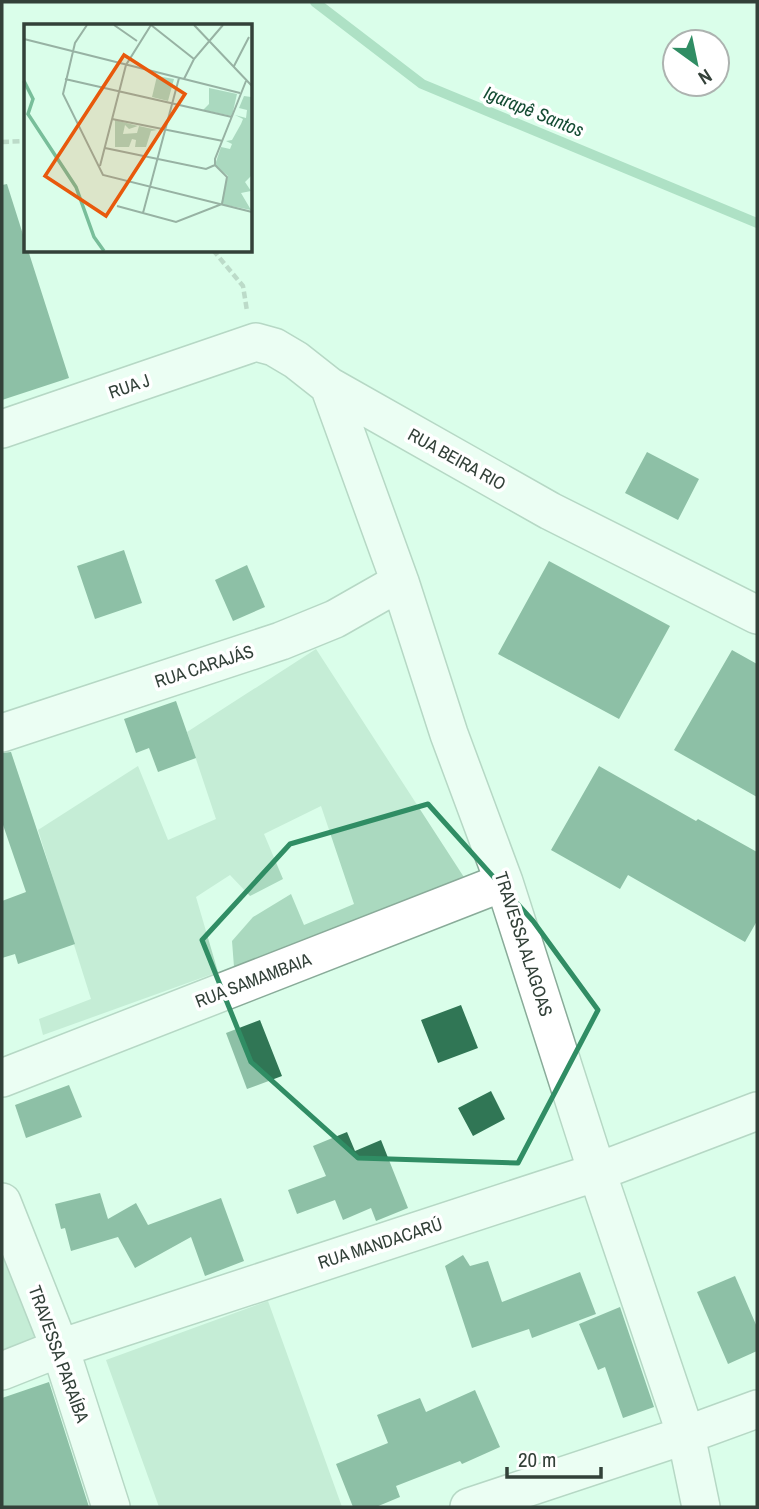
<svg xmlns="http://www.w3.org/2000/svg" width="759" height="1509" viewBox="0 0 759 1509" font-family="'Archivo Narrow',sans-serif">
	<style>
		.green { fill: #aad9bf }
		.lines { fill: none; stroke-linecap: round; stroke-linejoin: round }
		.stream { stroke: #78be9a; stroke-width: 10 }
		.building { fill: #307655 }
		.minor-casing { stroke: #89ab99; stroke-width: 40 }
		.path { stroke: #97b2a2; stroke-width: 4.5; stroke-dasharray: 7 3.5; stroke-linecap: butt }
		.minor { stroke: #fff; stroke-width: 37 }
		.marked { fill: none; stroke: #308d64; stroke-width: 5; stroke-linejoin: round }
		.labels { text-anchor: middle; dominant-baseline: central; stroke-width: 7; stroke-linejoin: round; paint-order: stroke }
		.street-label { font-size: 18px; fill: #334139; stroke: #fff }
		.water-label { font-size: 19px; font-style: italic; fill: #154c34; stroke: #fff }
		.inset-river { fill: none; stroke: #78be9a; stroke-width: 3.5 }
		.inset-road { fill: none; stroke: #97b2a3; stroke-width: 2 }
		.view { fill: #e8590c; fill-opacity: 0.15; stroke: #e8590c; stroke-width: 3.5 }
		.inset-edge { fill: none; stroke: #334139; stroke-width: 3.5 }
	</style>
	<rect width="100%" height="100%" fill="#dafeea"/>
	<path class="green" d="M316 649 471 888 234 967 232 941 253 917 291 894 304 925 354 904 321 806 264 834 283 879 250 896 230 875 196 897 218 972 43 1035 39 1019 91 999 38 830 138 766 168 840 216 819 187 732Z
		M20 1247 58 1342 2 1365V1253Z
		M268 1301 342 1507H159L106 1360Z"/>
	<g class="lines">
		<path class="stream" d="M315 2 422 84 757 223"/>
	</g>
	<path class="building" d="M7 184 26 244V250H28L69 378 2 400V185Z
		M647 452 699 479 678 520 625 493Z
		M124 550 142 603 95 619 77 566Z
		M549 561 670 626 619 719 498 654Z
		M247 565 265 607 233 621 215 580Z
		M732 650 757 664V797L674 750Z
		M176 701 196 758 158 772 149 748 136 753 124 719Z
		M11 752 75 944 18 964 15 954 2 958V901L26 892 2 822V753Z
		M599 766 696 821 698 819 757 852V921L745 942 628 875 620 889 551 850Z
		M461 1005 478 1048 438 1063 421 1020Z
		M260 1020 282 1076 247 1089 226 1033Z
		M69 1085 82 1117 26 1138 15 1105Z
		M491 1091 505 1119 473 1136 458 1108Z
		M347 1132 355 1151 381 1140 408 1208 376 1221 371 1208 343 1220 335 1200 297 1214 288 1190 326 1176 313 1146Z
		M100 1193 108 1219 136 1203 148 1225 221 1198 244 1261 205 1276 191 1237 135 1268 118 1237 71 1251 65 1228 61 1229 55 1204Z
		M463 1255 470 1266 488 1261 502 1302 580 1272 596 1314 532 1338 529 1329 472 1348 445 1266Z
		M735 1276 757 1327V1351L728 1364 697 1292Z
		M620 1307 654 1407 623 1418 605 1367 598 1370 579 1324Z
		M49 1382 89 1507H2V1398Z
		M475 1390 500 1447 462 1464 460 1461 396 1486 400 1497 376 1507H353L336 1464 388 1443 377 1415 420 1398 426 1412Z"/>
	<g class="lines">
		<defs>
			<path id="minor" d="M329 386 400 582 449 734 504 882 597 1172 686 1435 701 1507
				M2 429 256 342 274 347 296 360 329 386 550 511 757 615
				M2 733 281 641 335 619 400 582
				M2 1078 504 882
				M2 1202 60 1348 111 1507
				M2 1371 60 1348 597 1172 757 1111
				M469 1507 686 1435 757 1409"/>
		</defs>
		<use href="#minor" class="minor-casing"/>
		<path class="path" d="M2 142 26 141
			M213 250 243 286 247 311"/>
		<use href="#minor" class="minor"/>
	</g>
	<path d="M0 0H759V1509H0ZM428 804 533 921 598 1010 518 1163 358 1158 251 1062 202 940 290 844Z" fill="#dafeea" fill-opacity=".55" fill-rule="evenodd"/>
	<path class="marked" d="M428 804 533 921 598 1010 518 1163 358 1158 251 1062 202 940 290 844Z"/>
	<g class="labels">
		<g class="street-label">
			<text transform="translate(129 386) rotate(-19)">RUA J</text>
			<text transform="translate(457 459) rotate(29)">RUA BEIRA RIO</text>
			<text transform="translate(204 666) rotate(-18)">RUA CARAJÁS</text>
			<text transform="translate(524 944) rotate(72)">TRAVESSA ALAGOAS</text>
			<text transform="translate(253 980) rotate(-21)">RUA SAMAMBAIA</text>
			<text transform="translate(380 1243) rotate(-18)">RUA MANDACARÚ</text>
			<text transform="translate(59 1354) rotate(70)">TRAVESSA PARAÍBA</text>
		</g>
		<g class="water-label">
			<text transform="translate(534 111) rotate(22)">Igarapê Santos</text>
		</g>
	</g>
	<g transform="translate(24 24)">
		<rect width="228" height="228" fill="#dafeea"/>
		<path d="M133 52 150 55 144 77 128 73ZM185 64 213 70 208 92 179 86 185 80ZM220 72 227 73V152L221 158 227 167 217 169 227 186 197 180 204 152 191 141 197 123 206 125 208 120 202 117 208 116 217 100 219 95 211 91 222 94 223 86 215 84ZM91 96 114 102 105 105 101 101 99 110 113 109 115 102 133 106 127 107 122 123H111L112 116 108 115 105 123H91Z" fill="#aad9bf"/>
		<path class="inset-river" d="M0 57 9 75 4 90 52 163 70 213 80 227"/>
		<path class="inset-road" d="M63 1 51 19 39 70 79 151 228 188M90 1 113 17M127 1 170 35M170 1 228 62M0 15 216 69M210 42 225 13M41 55 208 93M160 55 170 35 199 1M88 95 199 117M81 124 182 145 191 141M76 142 102 41 127 1M93 182 152 198 198 180 203 153 191 141V135L222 57M119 189 155 54"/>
		<path class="view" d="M100 31 161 70 82 192 21 152Z"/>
		<rect width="228" height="228" class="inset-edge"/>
	</g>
	<rect width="759" height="1509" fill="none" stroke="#334139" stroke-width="7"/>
	<g transform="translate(696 63) rotate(147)"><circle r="33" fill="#ffffff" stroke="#adb3b0" stroke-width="2"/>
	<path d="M0-5L12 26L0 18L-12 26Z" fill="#308d64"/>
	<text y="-10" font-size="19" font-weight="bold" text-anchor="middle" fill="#334139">N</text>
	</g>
	<path d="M507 1467v10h94v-10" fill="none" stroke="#334139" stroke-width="3.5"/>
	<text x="518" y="1467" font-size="21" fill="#334139" stroke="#ffffff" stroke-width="5" paint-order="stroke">20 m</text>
</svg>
